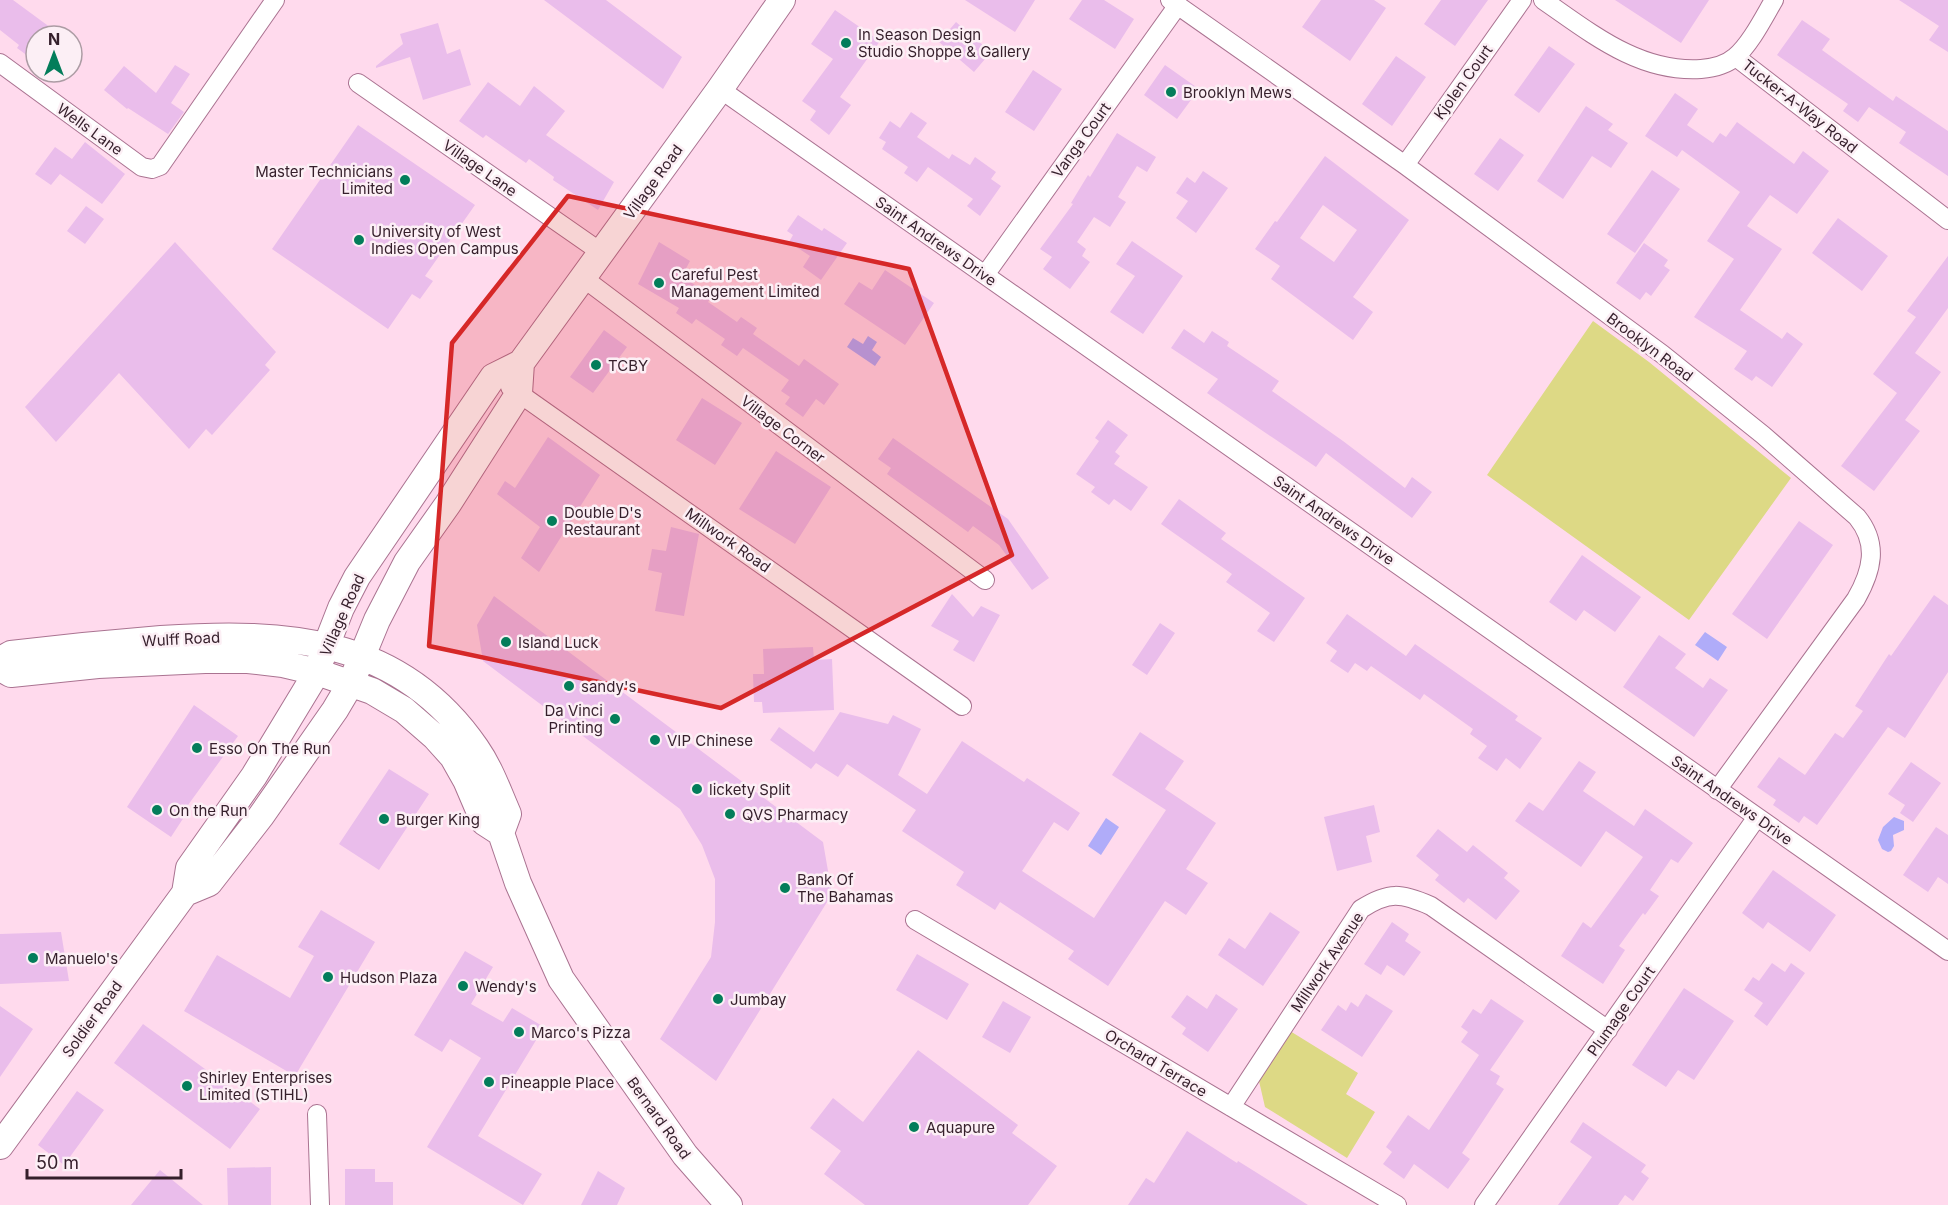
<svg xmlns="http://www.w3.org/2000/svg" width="1948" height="1205" viewBox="0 0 1948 1205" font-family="Inter,sans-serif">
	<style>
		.green { fill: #ddd985 }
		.water { fill: #b0acf9 }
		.building { fill: #eabdeb; fill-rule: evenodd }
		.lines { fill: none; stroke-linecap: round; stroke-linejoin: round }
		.street-casing { stroke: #aa7391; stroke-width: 20 }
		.secondary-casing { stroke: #aa7391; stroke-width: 28 }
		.street { stroke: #fff; stroke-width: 18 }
		.secondary { stroke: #fff; stroke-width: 26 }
		.marked { fill: #d62828; fill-opacity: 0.2; stroke: #d62828; stroke-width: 4.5; stroke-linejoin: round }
		.poi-dot { fill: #037d5a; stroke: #fceff5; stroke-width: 2 }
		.labels { text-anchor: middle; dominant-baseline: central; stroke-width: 5; stroke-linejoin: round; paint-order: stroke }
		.poi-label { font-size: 15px; fill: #351f2b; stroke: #fceff5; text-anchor: start }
		.street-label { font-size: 15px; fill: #351f2b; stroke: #fceff5 }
	</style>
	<rect width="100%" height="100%" fill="#ffdaed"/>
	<path class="green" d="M1593 321 1649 362 1791 478 1689 620 1487 475Z
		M1290 1031 1358 1073 1346 1094 1375 1112 1347 1158 1265 1107 1259 1081Z"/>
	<path class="water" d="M868 336 877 342 872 350 881 357 875 366 847 347 853 338 863 344Z
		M1705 632 1727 647 1718 661 1695 645Z
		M1894 817 1904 821V830L1893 835 1894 846 1891 851 1888 852 1882 849 1878 840 1883 827Z
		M1106 818 1119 827 1101 855 1088 846Z"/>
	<path class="building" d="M0 0H13L62 36H36V62L17 48 19 45 0 30Z
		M544 0H606L682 57 663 89Z
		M965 0H1035L1015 32Z
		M1082 0H1104L1134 19 1115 49 1069 19Z
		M1321 0H1374L1386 8 1350 61 1302 27Z
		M1441 0H1488L1455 46 1424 24Z
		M1615 0H1709L1681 43Z
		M1899 0H1948V52L1929 40 1939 26Z
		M835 10 880 41 840 97 851 105 829 135 810 120 816 111 802 101 833 59 811 44Z
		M1802 20 1830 39 1822 50 1893 101 1896 96 1948 131V176L1899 143 1906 132 1869 107 1858 122 1843 111 1848 104 1777 55Z
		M956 22 991 52 974 72 939 42Z
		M438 23 447 54 460 49 471 85 423 100 410 57 376 68V66L403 44 400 34Z
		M1549 46 1575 64 1539 113 1514 95Z
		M1396 56 1426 77 1392 126 1362 104Z
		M175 65 190 74 171 103 184 112 168 134 128 108 127 109 104 90 124 66 156 93Z
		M1165 65 1199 89 1177 119 1144 95Z
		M1033 70 1062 89 1034 131 1005 112Z
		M488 82 520 106 534 86 565 111 546 135 614 182 598 210 553 180 554 177 529 159 526 163 486 135 483 138 459 121Z
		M1675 93 1698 109 1687 125 1713 143 1720 133 1726 137 1737 122 1794 164 1803 151 1829 171 1797 214 1770 195 1747 226 1782 249 1740 310 1782 339 1787 332 1803 344 1772 387 1756 376 1752 381 1734 369 1747 351 1694 317 1734 259 1707 241 1740 192 1682 150 1677 157 1645 136Z
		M1586 106 1613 124 1608 130 1628 143 1611 168 1592 156 1563 199 1537 181Z
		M911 112 927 123 917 137 949 159 952 154 970 165 975 157 996 172 991 179 1001 186 980 216 967 206 973 199 928 167 917 182 904 173 908 167 882 149 886 142 879 138 890 121 900 128Z
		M358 125 475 205 425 276 433 281 420 299 412 294 388 329 272 249Z
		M1117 133 1156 157 1147 172 1137 166 1118 197 1126 202 1110 227 1094 217 1077 242 1086 249 1082 256 1090 262 1070 289 1043 269 1052 257 1040 249 1073 204 1071 203 1088 175 1090 177Z
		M1500 138 1524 155 1498 191 1474 174Z
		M85 142 125 174 102 204 60 174 51 185 35 174 55 147 72 159Z
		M1325 156 1409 220 1353 297 1373 312 1353 340 1271 279 1280 266 1255 249 1275 221 1277 222ZM1323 205 1357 230 1334 262 1300 238Z
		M1652 170 1680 189 1635 253 1607 234Z
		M1203 171 1228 188 1196 233 1176 218 1188 201 1176 193 1187 177 1195 183Z
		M86 206 104 219 85 244 67 231Z
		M798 215 822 231 824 228 847 243 821 280 803 267 810 256 789 242 793 235 787 231Z
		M1838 218 1888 256 1862 291 1812 253Z
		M1132 241 1183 276 1143 334 1110 312 1135 276 1116 264Z
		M175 242 276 352 265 365 270 370 212 435 206 429 189 449 119 373 56 442 25 407Z
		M659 242 690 261 682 276 712 297 708 302 737 322 741 317 757 328 753 334 799 366 804 359 839 384 824 405 816 399 803 417 785 404 790 397 781 391 789 380 743 348 737 356 721 345 725 339 696 319 692 324 676 313 679 308 638 284Z
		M1644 243 1668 260 1664 266 1670 270 1651 296 1646 292 1640 300 1616 283Z
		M1948 256V308L1915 353 1941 372 1905 420 1920 431 1874 491 1841 466 1897 393 1873 374 1916 317 1907 311Z
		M885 270 934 303 905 345 844 304 859 282 872 290Z
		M1184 329 1204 343 1212 331 1229 342 1227 346 1279 381 1272 391 1343 441 1405 488 1412 477 1432 492 1412 518 1326 453 1316 467 1207 393 1218 379 1171 348Z
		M604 330 627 347 593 393 570 377Z
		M702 398 742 423 715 465 676 440Z
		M1108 420 1128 435 1115 452 1120 456 1114 464 1148 487 1131 511 1114 499 1109 505 1091 492 1095 487 1076 474 1099 441 1095 438Z
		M548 437 600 475 539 572 521 558 540 527 497 494 505 481 515 488Z
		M893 438 1008 519 1049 578 1032 590 999 545 973 526 968 532 887 474 891 468 878 459Z
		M776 451 831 487 795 544 739 509Z
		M1179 499 1226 533 1221 539 1305 598 1274 642 1257 631 1270 613 1226 582 1232 574 1161 524Z
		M1799 521 1833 545 1767 639 1732 614Z
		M671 527 699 534 684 616 655 611 662 573 648 570 652 549 666 551Z
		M1582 555 1641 597 1615 632 1584 610 1576 621 1549 602Z
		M952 594 973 617 981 606 1000 615 974 662 953 650 959 641 931 626Z
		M1934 595 1948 605V672L1905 738 1888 727 1817 825 1804 816 1799 823 1773 805 1776 800 1757 787 1779 757 1805 775 1835 733 1843 738 1863 711 1855 706 1889 654 1891 656Z
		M494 596 823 842 832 894 716 1081 660 1039 711 957 715 922V879L702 845 680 809 483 661 477 625Z
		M1347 614 1406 656 1415 644 1518 716 1515 720 1542 738 1520 769 1506 758 1497 771 1478 758 1487 746 1470 734 1473 729 1424 694 1420 700 1371 666 1367 671 1355 663 1348 673 1330 661 1337 651 1326 643Z
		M1160 623 1175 633 1147 675 1132 665Z
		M1659 635 1686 654 1675 668 1703 688 1710 678 1728 690 1694 737 1623 687Z
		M813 647 814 660 832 659 834 710 763 713 762 702H754L753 674H764L763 649Z
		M194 705 238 736 183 812 186 814 171 837 127 807Z
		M840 712 888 724 893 715 921 729 898 775 927 794 962 741 1024 782 1027 778 1080 813 1068 831 1054 822 1022 871 1094 918 1166 810 1112 775 1140 732 1184 761 1165 789 1216 823 1186 869 1208 883 1186 915 1165 901 1108 986 1068 959 1074 951 1000 902 995 910 956 885 964 872 902 831 916 810 847 764 838 777 816 763 811 769 770 740 779 727 814 752Z
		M1579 761 1596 772 1583 791 1634 826 1645 809 1693 843 1678 863 1671 859 1650 890 1659 896 1645 915 1643 913 1619 946 1625 950 1603 984 1561 956 1583 922 1591 928 1643 857 1606 831 1581 867 1515 821 1529 802 1543 811Z
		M1911 762 1941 783 1913 822 1900 813 1905 805 1888 794Z
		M389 769 429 794 379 870 339 844Z
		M1374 805 1380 832 1366 836 1372 862 1337 871 1324 817Z
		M1936 827 1948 835V884L1938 877 1928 892 1903 875Z
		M1438 829 1467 852 1473 845 1508 873 1504 878 1520 891 1496 920 1468 898 1464 903 1435 880 1439 875 1416 856Z
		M1773 870 1836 915 1810 952 1768 922 1763 929 1742 913Z
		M321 910 375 942 295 1076 184 1011 217 955 290 998 314 956 298 947Z
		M1270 912 1300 932 1263 986 1218 955 1229 938 1245 949Z
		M1392 922 1409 934 1405 941 1421 952 1404 976 1387 965 1381 975 1364 964Z
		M61 932 69 981 0 984V934Z
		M465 951 493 967 471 1004 503 1022 512 1008 544 1027 478 1136 542 1174 523 1205 427 1147 481 1058 450 1039 442 1052 414 1035Z
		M917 954 969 984 947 1020 896 990Z
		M1772 963 1785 972 1791 963 1805 973 1767 1026 1754 1016 1763 1003 1744 990 1753 977 1759 981Z
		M1684 988 1734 1021 1694 1080 1678 1070 1666 1087 1632 1065Z
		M1216 994 1238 1009 1208 1052 1182 1034 1186 1028 1171 1017 1187 995 1207 1009Z
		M1366 994 1393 1011 1362 1057 1321 1030 1338 1005 1346 1011 1351 1002 1358 1007Z
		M1491 999 1524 1021 1490 1070 1500 1076 1496 1084 1504 1089 1462 1153 1470 1159 1448 1189 1414 1164 1404 1179 1383 1164 1392 1152 1386 1147 1408 1115 1429 1130 1479 1055 1461 1042 1468 1032 1461 1027 1473 1009 1481 1014Z
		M1003 1001 1031 1017 1010 1053 982 1037Z
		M0 1006 33 1029 0 1077Z
		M143 1024 260 1109 230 1149 114 1063Z
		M918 1050 1018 1125 1012 1133 1057 1166 1028 1205H865L824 1174 841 1151 810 1128 833 1098 863 1122Z
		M77 1091 104 1110 64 1165 38 1145Z
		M1583 1122 1646 1165 1641 1172 1649 1178 1633 1201 1625 1195 1618 1205H1558L1592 1157 1570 1142Z
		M1187 1131 1237 1163 1238 1161 1308 1205H1128L1146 1178 1154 1183Z
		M271 1167V1205H228L227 1168Z
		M345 1169H375V1182H393V1205H345Z
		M160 1170 203 1205H131Z
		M598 1171 625 1188 617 1205H581Z"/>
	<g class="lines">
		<defs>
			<path id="street" d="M1170 0 1405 165 1662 354 1763 435 1857 517C1879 544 1872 571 1856 599L1717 790
				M1543 0C1591 33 1639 73 1701 69 1713 68 1726 65 1735 57 1750 45 1764 17 1774 0
				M1736 57 1948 220
				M0 63 142 167 152 169 160 166 275 0
				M358 83 602 253
				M720 89 1948 951
				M1405 165 1522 0
				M985 275 1178 5
				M582 277 985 580
				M510 387 962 706
				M915 920 1397 1205
				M1231 1107 1361 909C1389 891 1401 893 1431 906L1608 1030
				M317 1114 320 1205
				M1484 1205 1757 817"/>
			<path id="secondary" d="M0 660 11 654C61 648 111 643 161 639 284 631 399 636 476 748 490 768 498 791 508 814L501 833
				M0 668 11 674 98 665 205 660H248L283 664 317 672 372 691 404 710 435 737 453 757 466 780 484 822 501 833 518 883 561 979 685 1155 729 1205
				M185 893 189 868 254 776 314 677 341 608 357 577 493 377 521 363 720 89 782 0
				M0 1146 185 893 209 883 261 816 335 710 351 683 377 620 407 562 448 504 519 393 521 363"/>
		</defs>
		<use href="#street" class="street-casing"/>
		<use href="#secondary" class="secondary-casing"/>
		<use href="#street" class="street"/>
		<use href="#secondary" class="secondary"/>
	</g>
	<path class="marked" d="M568 196 909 269 1012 555 721 708 429 646 452 343Z"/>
	<g class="poi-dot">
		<circle cx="846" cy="43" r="6"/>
		<circle cx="1171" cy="92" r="6"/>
		<circle cx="405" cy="180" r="6"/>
		<circle cx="359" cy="240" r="6"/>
		<circle cx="659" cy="283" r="6"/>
		<circle cx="596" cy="365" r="6"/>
		<circle cx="552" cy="521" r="6"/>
		<circle cx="506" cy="642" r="6"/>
		<circle cx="569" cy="686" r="6"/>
		<circle cx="615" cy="719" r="6"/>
		<circle cx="655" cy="740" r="6"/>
		<circle cx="197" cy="748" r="6"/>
		<circle cx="697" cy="789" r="6"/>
		<circle cx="157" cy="810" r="6"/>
		<circle cx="730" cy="814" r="6"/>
		<circle cx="384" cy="819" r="6"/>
		<circle cx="785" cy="888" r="6"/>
		<circle cx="33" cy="958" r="6"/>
		<circle cx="328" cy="977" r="6"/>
		<circle cx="463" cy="986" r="6"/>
		<circle cx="718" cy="999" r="6"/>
		<circle cx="519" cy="1032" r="6"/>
		<circle cx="489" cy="1082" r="6"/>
		<circle cx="187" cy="1086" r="6"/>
		<circle cx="914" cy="1127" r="6"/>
	</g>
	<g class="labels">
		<g class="poi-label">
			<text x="858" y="34">In Season Design<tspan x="858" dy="17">Studio Shoppe &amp; Gallery</tspan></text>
			<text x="1183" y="92">Brooklyn Mews</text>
			<text x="393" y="171" text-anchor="end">Master Technicians<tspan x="393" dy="17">Limited</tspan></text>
			<text x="371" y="231">University of West<tspan x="371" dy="17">Indies Open Campus</tspan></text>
			<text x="671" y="274">Careful Pest<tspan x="671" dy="17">Management Limited</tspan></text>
			<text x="608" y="365">TCBY</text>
			<text x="564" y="512">Double D's<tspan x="564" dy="17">Restaurant</tspan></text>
			<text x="518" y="642">Island Luck</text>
			<text x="581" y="686">sandy's</text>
			<text x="603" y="710" text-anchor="end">Da Vinci<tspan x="603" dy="17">Printing</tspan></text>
			<text x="667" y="740">VIP Chinese</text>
			<text x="209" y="748">Esso On The Run</text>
			<text x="709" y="789">lickety Split</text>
			<text x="169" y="810">On the Run</text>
			<text x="742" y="814">QVS Pharmacy</text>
			<text x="396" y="819">Burger King</text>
			<text x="797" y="879">Bank Of<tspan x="797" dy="17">The Bahamas</tspan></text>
			<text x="45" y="958">Manuelo's</text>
			<text x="340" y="977">Hudson Plaza</text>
			<text x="475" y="986">Wendy's</text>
			<text x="730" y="999">Jumbay</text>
			<text x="531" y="1032">Marco's Pizza</text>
			<text x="199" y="1077">Shirley Enterprises<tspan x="199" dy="17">Limited (STIHL)</tspan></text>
			<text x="501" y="1082">Pineapple Place</text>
			<text x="926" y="1127">Aquapure</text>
		</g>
		<g class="street-label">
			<text transform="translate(1463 82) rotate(-54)">Kjolen Court</text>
			<text transform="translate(1800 106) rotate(38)">Tucker-A-Way Road</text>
			<text transform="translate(90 129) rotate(36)">Wells Lane</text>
			<text transform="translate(1081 140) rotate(-54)">Vanga Court</text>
			<text transform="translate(480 168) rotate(35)">Village Lane</text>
			<text transform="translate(653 182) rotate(-54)">Village Road</text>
			<text transform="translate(936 241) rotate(35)">Saint Andrews Drive</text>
			<text transform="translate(1650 347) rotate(37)">Brooklyn Road</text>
			<text transform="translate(783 429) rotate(37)">Village Corner</text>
			<text transform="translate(1334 520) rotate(35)">Saint Andrews Drive</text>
			<text transform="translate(728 540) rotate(35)">Millwork Road</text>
			<text transform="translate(342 615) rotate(-66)">Village Road</text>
			<text transform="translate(181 639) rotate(-3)">Wulff Road</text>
			<text transform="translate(1732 800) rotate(35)">Saint Andrews Drive</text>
			<text transform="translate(1327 962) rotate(-56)">Millwork Avenue</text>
			<text transform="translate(1621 1011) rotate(-55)">Plumage Court</text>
			<text transform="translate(92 1019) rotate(-54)">Soldier Road</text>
			<text transform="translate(1156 1063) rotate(31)">Orchard Terrace</text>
			<text transform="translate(659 1118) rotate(54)">Bernard Road</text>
		</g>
	</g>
	<g transform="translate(54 54)"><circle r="28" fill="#fceff5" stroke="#ac9ca4" stroke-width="1.5"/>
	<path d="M0-4.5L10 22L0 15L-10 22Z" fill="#037d5a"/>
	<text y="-9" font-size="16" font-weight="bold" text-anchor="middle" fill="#351f2b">N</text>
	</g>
	<path d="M27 1169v9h154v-9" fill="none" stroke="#351f2b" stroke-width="3"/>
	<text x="36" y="1169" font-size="18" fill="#351f2b" stroke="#fceff5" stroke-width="4.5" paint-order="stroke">50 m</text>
</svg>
